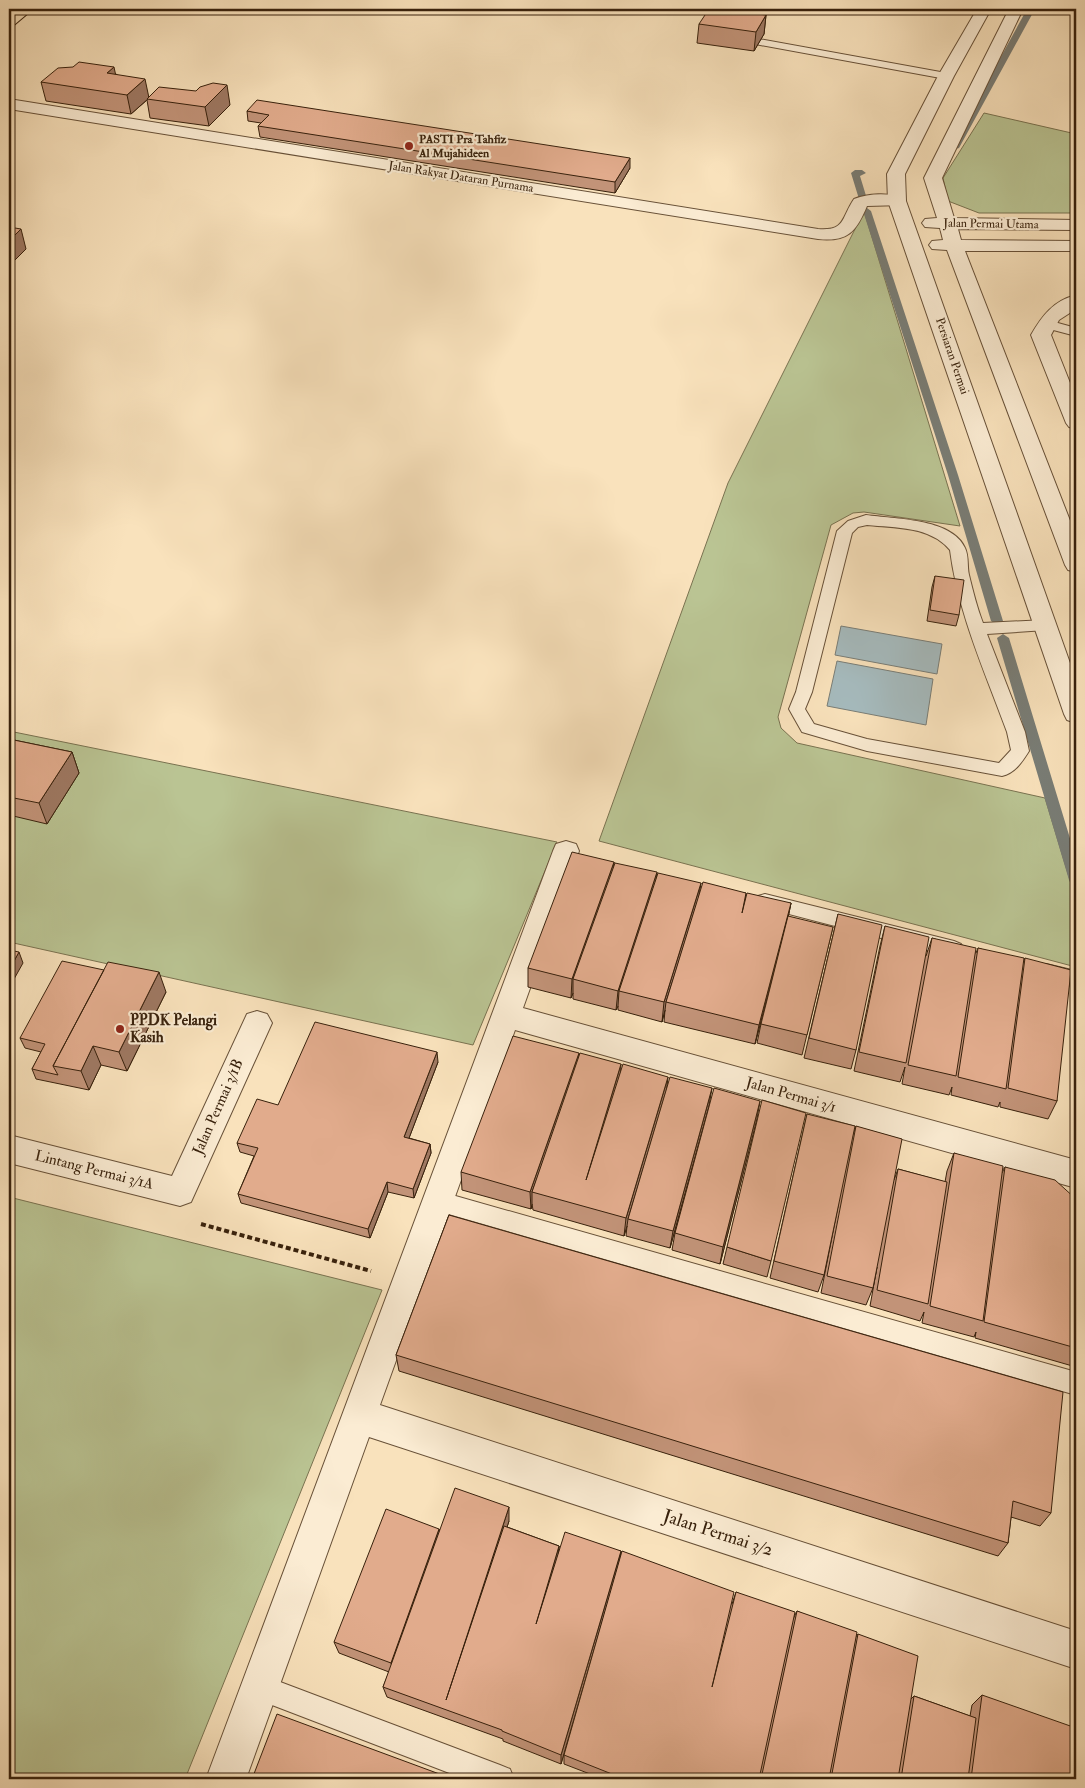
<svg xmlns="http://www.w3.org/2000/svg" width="1085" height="1788" viewBox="0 0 1085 1788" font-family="'IM FELL Double Pica',serif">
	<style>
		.green { fill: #bac493; stroke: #797250 }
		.water { fill: #a5babd; stroke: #797d76 }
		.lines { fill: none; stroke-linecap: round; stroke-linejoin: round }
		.stream { fill: #797d76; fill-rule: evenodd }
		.service-casing { stroke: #685138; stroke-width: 2 }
		.minor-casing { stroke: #685138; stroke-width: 2 }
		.tertiary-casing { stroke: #685138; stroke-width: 2 }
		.trunk-casing { stroke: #38210c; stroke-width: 2 }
		.path { stroke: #38210c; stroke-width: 4; stroke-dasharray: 5 3; stroke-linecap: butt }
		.service { fill: #fbecd3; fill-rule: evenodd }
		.minor { fill: #fbecd3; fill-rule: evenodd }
		.tertiary { fill: #fbecd3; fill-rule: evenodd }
		.trunk { fill: #f9e2bc; fill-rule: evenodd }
		.wall { fill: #c29378; stroke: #38210c }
		.shaded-wall { fill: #9e7862; stroke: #38210c }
		.building { fill: #e1ab8c; stroke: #38210c }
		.poi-dot { fill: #8f2418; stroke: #fbecd3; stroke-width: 2 }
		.labels { text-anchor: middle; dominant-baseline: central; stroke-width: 4.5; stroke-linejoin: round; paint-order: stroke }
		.far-poi-label { font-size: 12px; font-weight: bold; fill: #38210c; stroke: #fbecd3; text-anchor: start }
		.far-street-label { font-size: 12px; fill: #38210c; stroke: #fbecd3 }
		.poi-label { font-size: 15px; font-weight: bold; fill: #38210c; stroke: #fbecd3; text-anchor: start }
		.street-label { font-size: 15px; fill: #38210c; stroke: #fbecd3 }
		.near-street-label { font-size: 18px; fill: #38210c; stroke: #fbecd3 }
	</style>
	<rect width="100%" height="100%" fill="#f9e2bc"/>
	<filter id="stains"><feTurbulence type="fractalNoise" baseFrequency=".004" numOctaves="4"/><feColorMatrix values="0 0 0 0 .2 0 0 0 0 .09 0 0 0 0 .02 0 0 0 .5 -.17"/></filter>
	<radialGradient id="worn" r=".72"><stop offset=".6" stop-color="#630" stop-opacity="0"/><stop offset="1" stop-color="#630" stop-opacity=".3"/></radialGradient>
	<path class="green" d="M984 113 1076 134V213H979L948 201 943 178Z
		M864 211 960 526 864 512 853 513 831 525 778 717 781 728 797 743 1045 798 1076 900V967L599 841 728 483Z
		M9 731 557 842 473 1045 9 942Z
		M9 1197 382 1290 185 1779H9Z"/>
	<path class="water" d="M841 626 942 644 937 674 835 655Z
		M837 661 933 679 926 725 827 706Z"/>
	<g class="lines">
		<path class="stream" d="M1027 9H1035L959 148 952 150 951 148Z
			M855 170H862L866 173 860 176 867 199 866 201 859 199 851 173Z
			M867 208 871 211 958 475 1003 621 1001 624 997 625 991 621 948 475 863 211Z
			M1003 634 1009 638 1076 858V885L1071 884 1069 880 997 638Z"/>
		<defs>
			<path id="service" d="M759 39 946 73 951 76 946 79 755 44 754 42Z
				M1047 320 1076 328V336L1042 327 1040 324Z
				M866 515C893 519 952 518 965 548 969 556 967 567 969 575 973 591 977 608 983 623L1046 620 1052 621 1054 625 1052 629 1046 630 987 634 1025 732 1029 751C1022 762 1015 773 1002 776L867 751 802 732 789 709 796 692 837 531 848 521ZM867 525C896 528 930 526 950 550 958 613 985 672 1007 732L1011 750 999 763 867 739 814 724 805 709 812 692 852 533 858 527Z
				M765 894 954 941 961 944 964 949 961 954 954 957 758 906 756 901 758 896Z
				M1046 964 1076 971V987L1039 978 1036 972 1039 966Z
				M438 1191 1076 1372V1395L438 1211 430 1208 427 1201 430 1194Z
				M259 1674 500 1765 510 1769 514 1779H465L259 1700 250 1696 246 1687 250 1678Z"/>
			<path id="minor" d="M9 99 818 229C846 231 841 218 854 199 868 193 888 193 903 197L906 201 903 205 867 206C856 232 848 242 818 239L9 109Z
				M1076 295V309L1059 320 1051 335 1076 398V429L1069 427 1066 423 1031 335C1042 316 1053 301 1076 295Z
				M566 841 576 844 579 851 523 1008 1076 1160V1188L515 1030 380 1405 1076 1631V1669L369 1437 246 1779H206L553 851 556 844Z
				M257 1011 267 1014 272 1023 191 1202 180 1206 9 1163V1135L172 1176 247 1014Z"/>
			<path id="tertiary" d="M977 9H991L954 76 905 174 906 201 1076 680V723L1067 720 1064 714 888 201 887 174 938 76Z
				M1009 9H1023L942 178 954 218 1076 220V230L958 229 961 240 1076 241V251H965L1076 536V572L1068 570 1065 565 947 250 932 249 929 245 932 241 943 240 940 228 925 227 922 223 925 219 937 218 924 178Z"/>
			<path id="trunk" d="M17 9H33L14 25 9 26V15Z"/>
		</defs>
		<use href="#service" class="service-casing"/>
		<use href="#minor" class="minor-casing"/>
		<use href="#tertiary" class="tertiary-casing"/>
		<use href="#trunk" class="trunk-casing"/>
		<path class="path" d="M201 1224 371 1271"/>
		<use href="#service" class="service"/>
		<use href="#minor" class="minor"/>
		<use href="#tertiary" class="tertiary"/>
		<use href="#trunk" class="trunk"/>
	</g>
	<path class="wall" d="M766 15 764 34 754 51 697 43 699 24Z
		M116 74 149 97 230 105 209 126 150 118 147 100 131 114 46 101 41 82Z
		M247 111 630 168 615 193 260 137 258 126 261 123 248 121Z
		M935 576 959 615 956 626 927 621 932 587Z
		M9 739 72 752 79 773 47 824 9 815Z
		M614 862 613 868 657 878 699 897 746 893 745 902 791 903 787 923 755 1044 664 1022 665 1010 662 1022 618 1010V1006L616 1010 573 999V993L571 998 528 987V968Z
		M838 914 856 1050 851 1069 804 1058Z
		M885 926 926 956 932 938 976 953 978 948 1023 963 1025 958 1057 1101 1048 1119 1000 1107V1102L998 1107 951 1095 952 1087 949 1095 902 1084 905 1067 900 1082 854 1071 880 946Z
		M833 927 802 1055 757 1043 761 1024Z
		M166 992 127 1071 101 1065 89 1090 36 1079 32 1069 41 1052 25 1048 20 1038Z
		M579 1053V1057L667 1088 709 1106 757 1119 720 1264 672 1250 675 1233 706 1119 670 1248 626 1236 627 1226 624 1236 533 1210 532 1204 531 1209 462 1190 461 1172Z
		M438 1062 409 1138 430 1144 431 1153 414 1198 388 1192 370 1238 241 1203 238 1194 254 1156 240 1152 237 1143 278 1105Z
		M807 1114 852 1137 856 1126 894 1180 898 1169 945 1182 947 1171 954 1153 1002 1173 1005 1167 1076 1199V1367L975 1338 976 1332 974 1337 922 1323 924 1312 920 1321 870 1306 877 1267 873 1288 866 1305 821 1293 838 1206 824 1275 818 1292 770 1278Z
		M449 1215 1051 1513 1040 1526 1011 1517 1008 1543 998 1556 399 1371 396 1355Z
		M727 1247 771 1261 767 1277 723 1264Z
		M509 1521 507 1527 559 1546V1551H621L619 1561 732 1604 736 1592 793 1619 797 1611 855 1638 858 1634 911 1699 914 1696 970 1716 972 1705 982 1695 1072 1779H603L564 1764V1755L604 1615 561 1764 503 1741V1739L387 1697 383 1687 389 1672 339 1653 334 1642 439 1529 440 1531Z"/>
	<path class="shaded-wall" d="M766 15 764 34 754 51 756 32Z
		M114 67 118 86 107 73Z
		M145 79 149 98 131 114 127 95Z
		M227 85 230 105 209 126 205 107Z
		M630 158V168L615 193V182Z
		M21 229 26 249 9 266V241Z
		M72 752 79 773 47 824 39 803Z
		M614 862 613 882 573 979V993L571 998 572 979Z
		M657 872 655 892 619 991 618 1006 616 1010 618 991Z
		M701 883 698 903 666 1002 665 1010 662 1022 664 1002Z
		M791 903 787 923 755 1044 759 1025Z
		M19 952 23 963 9 988V970Z
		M159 972 166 992 127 1071 119 1052Z
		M93 1046 101 1065 89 1090 81 1071Z
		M437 1052 438 1062 406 1146 404 1137Z
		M579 1053 578 1072 532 1192V1204L531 1209 530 1192Z
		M621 1064 620 1083 586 1180Z
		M668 1077 666 1096 628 1219 627 1226 624 1236 626 1218Z
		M712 1088 709 1106 670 1248 673 1231Z
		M760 1101 757 1119 720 1264 723 1247Z
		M430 1144 431 1153 414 1198 413 1189Z
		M387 1182 388 1192 370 1238 368 1229Z
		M509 1507V1521L448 1710 446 1700Z
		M439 1529 441 1542 394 1674 391 1663Z
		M559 1546 558 1558 536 1624Z
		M621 1551 619 1564 561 1764V1755Z"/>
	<path class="building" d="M709 9H719L766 15 756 32 699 24Z
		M79 62 114 67 107 73 145 79 127 95 41 82 58 68 73 67Z
		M213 83 227 85 205 107 147 99 159 87 196 91 200 87Z
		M257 100 630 158 615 182 258 126 269 115 247 111Z
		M9 227 21 229 9 241Z
		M935 576 964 580 959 615 930 610Z
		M9 739 72 752 39 803 9 797Z
		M572 852 614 862 572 979 528 968Z
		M615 863 657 872 618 991 573 979Z
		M658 873 701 883 664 1002 619 991Z
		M703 882 746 893 742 913 747 893 791 903 759 1025 666 1002Z
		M838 914 882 925 856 1050 809 1038Z
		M788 916 833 927 807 1035 761 1024Z
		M885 926 929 937 906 1063 859 1052Z
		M932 938 976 948 956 1076 908 1065Z
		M978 948 1024 958 1006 1089 958 1077Z
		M9 950 19 952 9 970Z
		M1025 958 1071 970 1057 1101 1008 1088Z
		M62 961 104 970 53 1066 58 1075 32 1069 45 1044 20 1038Z
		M108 962 159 972 119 1052 93 1046 81 1071 53 1066Z
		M315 1022 437 1052 404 1137 430 1144 413 1189 387 1182 368 1229 238 1194 258 1148 237 1143 257 1099 278 1105Z
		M513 1036 579 1053 530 1192 461 1172Z
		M580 1053 621 1064 586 1180 623 1064 668 1077 626 1218 532 1192Z
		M670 1077 712 1088 673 1231 628 1219Z
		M714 1088 760 1101 723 1247 675 1233Z
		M762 1100 806 1113 771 1261 727 1247Z
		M807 1114 855 1126 824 1275 774 1261Z
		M856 1126 902 1139 873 1288 827 1276Z
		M954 1153 1003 1166 983 1321 930 1306Z
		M1005 1167 1055 1180 1076 1199V1348L984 1322Z
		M898 1169 947 1182 928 1304 877 1290Z
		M449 1215 1063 1392 1051 1513 1013 1501 1008 1543 396 1355Z
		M455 1488 509 1507 446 1700 504 1526 559 1546 536 1624 565 1532 621 1551 561 1755 502 1731V1730L383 1687Z
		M386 1509 439 1529 391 1663 334 1642Z
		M622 1551 734 1592 712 1687 736 1592 795 1612 759 1779H623L625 1773 622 1778 564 1755Z
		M797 1611 857 1632 829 1779H761Z
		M858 1634 918 1656 898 1779H831Z
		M982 1695 1076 1728 1072 1779H971Z
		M914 1696 976 1718 968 1779H901Z
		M277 1714 453 1779H252Z"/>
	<g class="poi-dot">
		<circle cx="409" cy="146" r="5"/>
		<circle cx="120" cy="1029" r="5"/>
	</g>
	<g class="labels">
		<g class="far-poi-label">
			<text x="419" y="139">PASTI Pra Tahfiz<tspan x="419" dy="14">Al Mujahideen</tspan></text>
		</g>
		<g class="far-street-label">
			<text transform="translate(461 177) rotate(9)">Jalan Rakyat Dataran Purnama</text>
			<text transform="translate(991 224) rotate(1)">Jalan Permai Utama</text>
			<text transform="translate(952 356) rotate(71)">Persiaran Permai</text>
		</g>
		<g class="poi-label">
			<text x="130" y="1020">PPDK Pelangi<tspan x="130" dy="17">Kasih</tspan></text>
		</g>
		<g class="street-label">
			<text transform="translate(791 1095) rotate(16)">Jalan Permai 3/1</text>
			<text transform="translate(218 1107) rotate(-66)">Jalan Permai 3/1B</text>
			<text transform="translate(94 1170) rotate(14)">Lintang Permai 3/1A</text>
		</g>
		<g class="near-street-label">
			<text transform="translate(718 1533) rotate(18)">Jalan Permai 3/2</text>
		</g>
	</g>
	<rect width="1085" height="1788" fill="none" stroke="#f9e2bc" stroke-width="30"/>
	<rect x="10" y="10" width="1065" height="1768" fill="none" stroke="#38210c" stroke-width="2.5"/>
	<rect x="15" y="15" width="1055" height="1758" fill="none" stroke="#38210c"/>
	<rect width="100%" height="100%" filter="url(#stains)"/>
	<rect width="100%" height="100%" fill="url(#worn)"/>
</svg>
